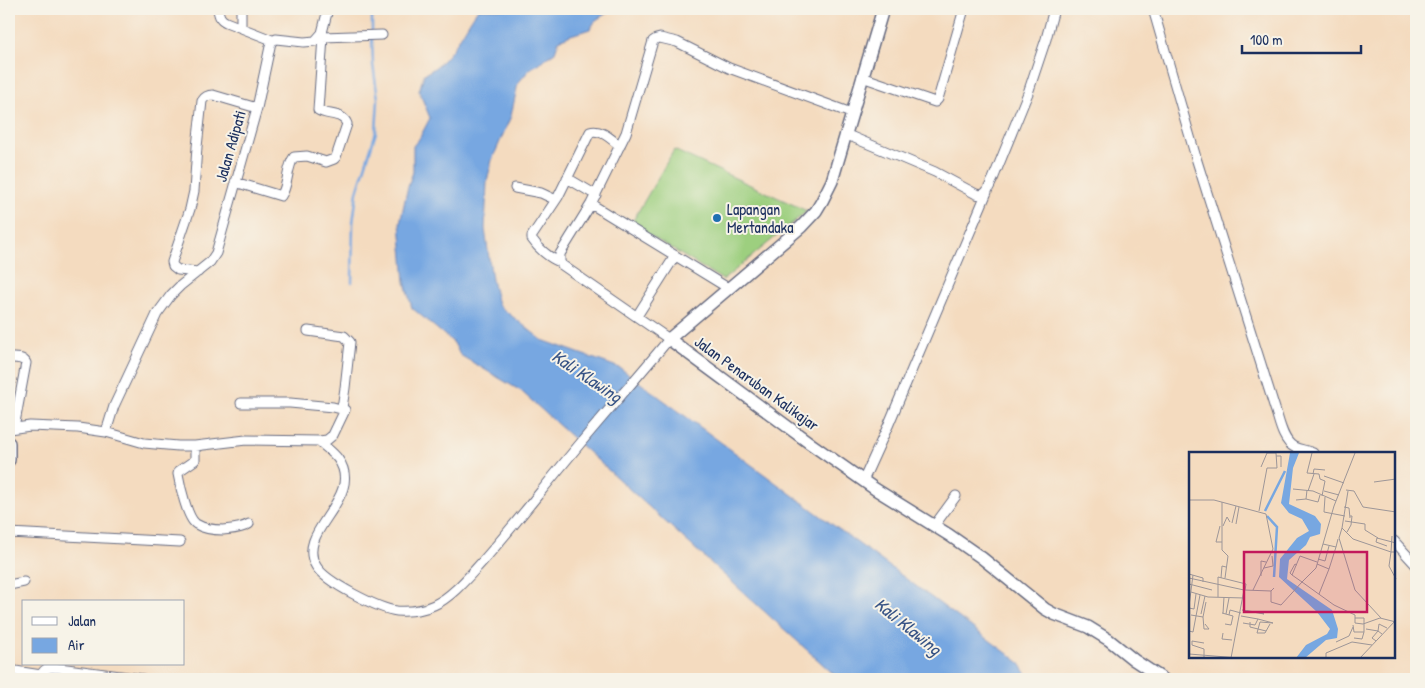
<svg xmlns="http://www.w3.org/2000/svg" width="1425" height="688" viewBox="0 0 1425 688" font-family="'Patrick Hand',sans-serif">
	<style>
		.pitch { fill: #9dcf7f; stroke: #5c7f6e }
		.water { fill: #77a7e1; stroke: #496ba0 }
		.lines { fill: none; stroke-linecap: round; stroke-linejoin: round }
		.stream { stroke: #77a7e1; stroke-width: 2.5 }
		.minor-casing { stroke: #676b80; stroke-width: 11 }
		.tertiary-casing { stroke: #676b80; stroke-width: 14 }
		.minor { stroke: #fff; stroke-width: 9 }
		.tertiary { stroke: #fff; stroke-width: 11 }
		.poi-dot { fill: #1f6fb2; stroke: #f7f3e8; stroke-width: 2 }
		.labels { text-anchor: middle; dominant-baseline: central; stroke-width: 4; stroke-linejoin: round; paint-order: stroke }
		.street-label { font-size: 16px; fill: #1b2f5e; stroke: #f7f3e8 }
		.poi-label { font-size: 16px; fill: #1b2f5e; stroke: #f7f3e8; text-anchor: start }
		.water-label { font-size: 18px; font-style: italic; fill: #375385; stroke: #f7f3e8 }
		.inset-river { fill: none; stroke: #77a7e1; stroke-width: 2.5 }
		.inset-road { fill: none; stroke: #9d9698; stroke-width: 1 }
		.view { fill: #c2185b; fill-opacity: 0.15; stroke: #c2185b; stroke-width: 2.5 }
		.inset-edge { fill: none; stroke: #1b2f5e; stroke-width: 2.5 }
	</style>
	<rect width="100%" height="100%" fill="#f7f3e8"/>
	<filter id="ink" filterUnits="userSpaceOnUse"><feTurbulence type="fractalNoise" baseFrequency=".02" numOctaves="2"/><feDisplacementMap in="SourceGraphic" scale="10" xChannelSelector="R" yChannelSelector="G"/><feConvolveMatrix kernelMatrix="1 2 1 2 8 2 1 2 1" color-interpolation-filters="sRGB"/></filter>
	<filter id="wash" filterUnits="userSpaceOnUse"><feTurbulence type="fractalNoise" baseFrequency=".0096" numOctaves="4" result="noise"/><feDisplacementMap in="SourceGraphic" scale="20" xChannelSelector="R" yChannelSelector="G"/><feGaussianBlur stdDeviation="1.12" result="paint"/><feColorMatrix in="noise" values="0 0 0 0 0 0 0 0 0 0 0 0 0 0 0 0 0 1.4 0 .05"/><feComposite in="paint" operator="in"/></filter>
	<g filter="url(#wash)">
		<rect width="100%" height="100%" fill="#f4dbbf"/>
		<path class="pitch" d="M674 150 807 211 723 280 631 224Z"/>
		<path class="water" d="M478 9H620L607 13 596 20 590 29 571 35 559 40 555 52 530 69 518 83 511 116 492 160 487 181 485 229 492 280 498 305 542 340 620 368 1019 662 1030 679H839L521 391 460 355 454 343 412 308 405 282 400 223 408 186 413 172V146L419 139 430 118 419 91 424 74C450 63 462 31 478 9Z"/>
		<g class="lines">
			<path class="stream" d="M372 32V16L373 9
				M352 282 353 223 357 192 376 132 378 99 373 65 372 38"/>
		</g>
	</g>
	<g filter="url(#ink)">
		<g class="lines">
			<defs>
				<path id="minor" d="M218 9C219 16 220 19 226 22L272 40
					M1153 9 1197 161 1277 415C1280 425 1284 442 1294 447 1300 450 1307 450 1313 453
					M241 28V9
					M322 33 323 37 382 35
					M862 77 935 102 938 99 964 9
					M845 134 935 172 976 194C987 198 989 186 993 179L1028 93 1046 39 1054 9
					M567 178 596 195
					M235 182 281 196C289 185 286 168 294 157L307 156 326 162 334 159 336 157 347 124C343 112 327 116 318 110L323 37
					M515 188 541 193 556 200
					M591 204 728 288
					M560 262C549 258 538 248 532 239V236L558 197 590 132C601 128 612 140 620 146
					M198 272 178 270 173 266 172 262 190 209 194 191 197 147 202 101C205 96 208 95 213 95L257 108
					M637 316 675 256
					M308 331 344 336 350 342 345 388 342 408
					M9 358C15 358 23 357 26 363L14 428
					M9 429 30 426 78 428 106 432 144 443 178 446H195L246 440 319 441 327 440 333 435 345 410 333 407 290 403H241
					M106 432 114 406 157 314 171 295 180 286 210 262 216 253 257 108 271 42 276 39 304 42 315 41 322 33 328 9
					M319 441C325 447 333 452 338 459 366 498 294 531 316 566 325 582 379 609 397 611 410 612 423 610 434 605 452 597 469 576 482 562 514 526 543 488 574 451 605 413 638 377 669 339L562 265 560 262V254L591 204 626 133 653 41 656 39 660 38 677 42 729 68 851 113
					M195 446V460L179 471 178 474C180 485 187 518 196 524 204 529 214 530 223 530 232 529 241 529 249 524
					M863 481 888 426 987 192
					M934 526 956 496
					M9 533 180 542
					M1394 541 1416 565
					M9 585 24 582
					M9 670 41 675C46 666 50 668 59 668L143 679"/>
				<path id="tertiary" d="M883 9 832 181 822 201 816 211 801 227 669 339 811 444 875 489 949 535 982 558 1045 609 1054 614 1088 627 1109 640 1134 660 1163 679
					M9 443V460"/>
			</defs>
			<use href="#minor" class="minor-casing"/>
			<use href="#tertiary" class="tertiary-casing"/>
			<use href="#minor" class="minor"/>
			<use href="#tertiary" class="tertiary"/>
		</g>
	</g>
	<circle class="poi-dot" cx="717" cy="218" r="5"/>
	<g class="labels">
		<g class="street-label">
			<text transform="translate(230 146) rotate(-74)">Jalan Adipati</text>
			<text transform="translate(757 383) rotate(36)">Jalan Penaruban Kalikajar</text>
		</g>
		<g class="poi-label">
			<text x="727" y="209">Lapangan<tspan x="727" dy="18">Mertandaka</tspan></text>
		</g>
		<g class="water-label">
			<text transform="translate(587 376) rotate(34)">Kali Klawing</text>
			<text transform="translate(908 626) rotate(39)">Kali Klawing</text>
		</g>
	</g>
	<g transform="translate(1189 452)">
		<rect width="206" height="206" fill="#f4dbbf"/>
		<path d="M101 1H110L104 16 100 52 126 64 132 72 131 82 121 85 117 93 100 108 98 127 143 158 149 177 148 186 137 188 116 206H107L117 193 138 182 141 177 128 160 90 125 91 107 108 86 120 79 113 67 100 61 92 51Z" fill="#77a7e1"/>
		<path class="inset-river" d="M76 59 96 19M78 64 88 75 85 125"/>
		<path class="inset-road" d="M123 1 118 21 130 22 131 27 136 29 133 44M166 1 145 54 127 116 113 130 145 153 166 163V171L174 172 191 166 207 170M87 4H92V15M72 15 78 1H87M124 22 125 17 136 18M135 24 155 31M185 30 207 27M104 37 124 39 147 49M157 38 165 39 174 55 207 60M119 39 125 22M135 39 150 43M159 39 153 76 164 87 202 100M136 45 135 60 156 64M117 47 129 50 131 43M0 48H25L77 62 84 97 64 138M107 48 117 47 118 38M33 50V98L39 104 36 126M155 55 160 56 161 66M70 59 78 16H88L87 1M156 69 176 72V78L189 86M43 71 47 54M47 72 50 55M31 74 27 90H33M34 74 38 65 41 70M153 76 150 86 166 138 192 166M158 80 162 73 163 64H161M134 92 147 95 149 87M198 94 187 90 188 86 207 91M202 100 203 84M207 100H202L200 114 207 127M129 107 136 109 140 94M128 112 140 117 147 95M75 116 84 114 83 104M0 122 14 126V130M103 123 101 121 106 112 108 113M72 124V109L77 110M0 126 55 138 42 206M32 126 33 114 37 115M0 132 23 138M55 138 82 139 85 136M82 139V150L92 153 113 130 103 123 111 104 128 110M2 140 19 145 55 146M130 142 140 117M29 145V125L57 132 56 138M0 154 4 123M0 156 5 157 7 142M53 158 73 161 75 162 58 159M33 161 44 164 42 173 36 172M34 161 35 145M12 162 16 144M37 162 40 146M2 163 14 165 17 150M40 163 41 158 52 161M52 164 69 167 66 173 54 171M14 165 15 177H20L16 172M69 167 84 171 71 170 68 181H76L81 172M61 170V175L77 179M164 173 165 180H175V166H166M177 177 189 179 183 186 187 189M0 179 4 180 11 143M34 181 33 187 43 188M193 182 189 179 190 172 198 176M165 186 173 187 175 180M147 190 160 184 164 175M0 202 50 206M15 206V197L3 193V189L15 191M137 206V201L163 190 183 193M171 206 207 168"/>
		<path class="view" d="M55 100H178V160H55Z"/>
		<rect width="206" height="206" class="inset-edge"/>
	</g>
	<rect width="1425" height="688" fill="none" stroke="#f7f3e8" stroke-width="30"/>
	<rect x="22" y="600" width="162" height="65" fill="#f7f3e8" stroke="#9fa5b1"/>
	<rect x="32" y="617" width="25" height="8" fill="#ffffff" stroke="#9fa5b1"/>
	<text x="68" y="626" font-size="15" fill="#1b2f5e">Jalan</text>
	<rect x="32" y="638" width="25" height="15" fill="#77a7e1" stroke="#9fa5b1"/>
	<text x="68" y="650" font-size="15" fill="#1b2f5e">Air</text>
	<path d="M1242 45v8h119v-8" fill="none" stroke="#1b2f5e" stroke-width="2.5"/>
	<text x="1250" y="45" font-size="15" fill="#1b2f5e" stroke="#f7f3e8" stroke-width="4" paint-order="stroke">100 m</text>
</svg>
